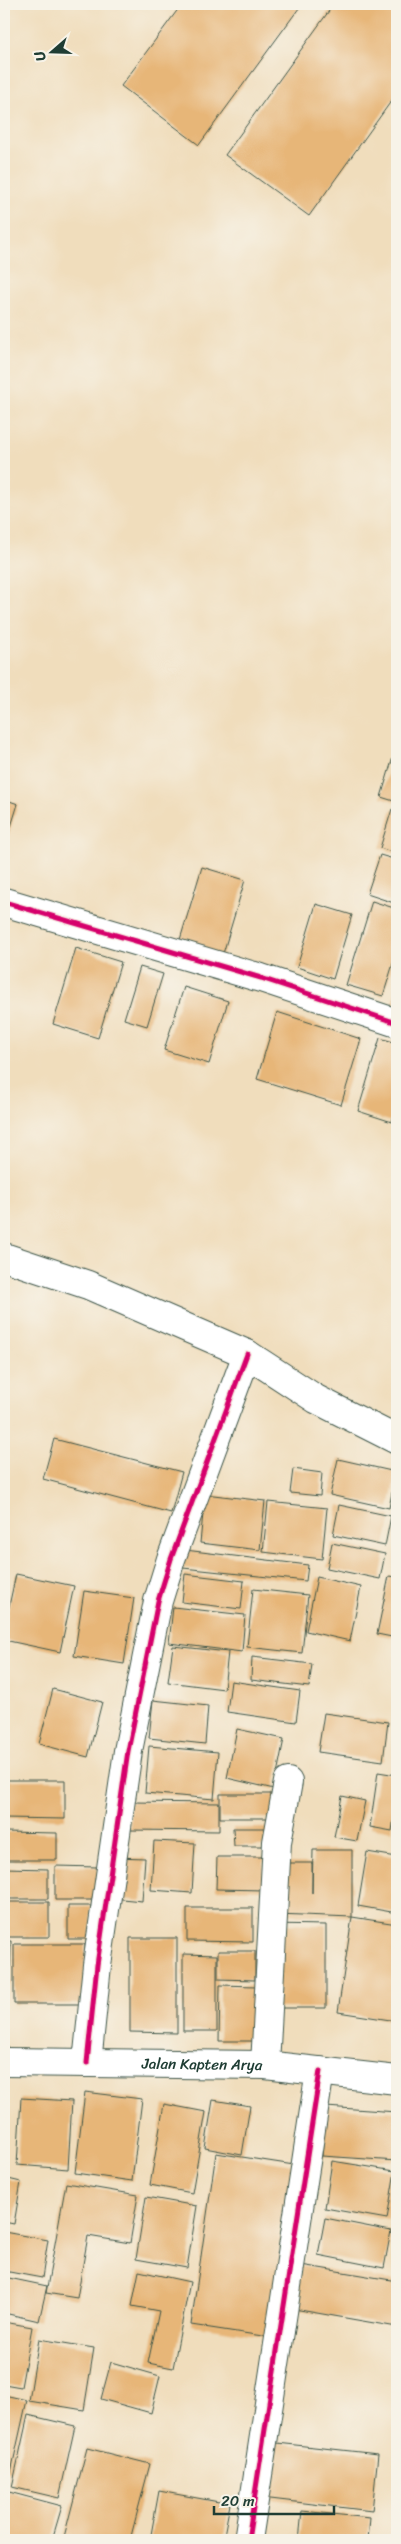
<svg xmlns="http://www.w3.org/2000/svg" width="401" height="2544" viewBox="0 0 401 2544" font-family="Sriracha,sans-serif">
	<style>
		.building { fill: #e7b678 }
		.lines { fill: none; stroke-linecap: round; stroke-linejoin: round }
		.minor-casing { stroke: #3e5548; stroke-width: 30 }
		.minor { stroke: #fff; stroke-width: 28 }
		.cycleway-casing { stroke: #f7f3e8; stroke-width: 8 }
		.cycleway { stroke: #d6006c; stroke-width: 5 }
		.labels { text-anchor: middle; dominant-baseline: central; stroke-width: 4; stroke-linejoin: round; paint-order: stroke }
		.street-label { font-size: 15px; fill: #1f3d34; stroke: #f7f3e8 }
	</style>
	<rect width="100%" height="100%" fill="#f7f3e8"/>
	<filter id="ink" filterUnits="userSpaceOnUse"><feTurbulence type="fractalNoise" baseFrequency=".02" numOctaves="2"/><feDisplacementMap in="SourceGraphic" scale="10" xChannelSelector="R" yChannelSelector="G"/><feConvolveMatrix kernelMatrix="1 2 1 2 8 2 1 2 1" color-interpolation-filters="sRGB"/></filter>
	<filter id="wash" filterUnits="userSpaceOnUse"><feTurbulence type="fractalNoise" baseFrequency=".0096" numOctaves="4" result="noise"/><feDisplacementMap in="SourceGraphic" scale="20" xChannelSelector="R" yChannelSelector="G"/><feGaussianBlur stdDeviation="1.12" result="paint"/><feColorMatrix in="noise" values="0 0 0 0 0 0 0 0 0 0 0 0 0 0 0 0 0 1.4 0 .05"/><feComposite in="paint" operator="in"/></filter>
	<g filter="url(#wash)">
		<rect width="100%" height="100%" fill="#f0ddbc"/>
		<g id="blocks">
			<path class="building" d="M182 4H302L199 145 121 86Z
				M334 4H397V93L309 216 225 155Z
				M397 744V802L381 797Z
				M4 799 18 804 4 849Z
				M392 809 397 811V854L380 848Z
				M380 855 397 860V904L367 894Z
				M202 867 245 880 222 957 179 943Z
				M372 901 397 909V951L383 996 346 985Z
				M316 904 352 915 333 979 297 967Z
				M76 948 121 962 98 1038 53 1024Z
				M140 967 163 974 147 1026 124 1019Z
				M184 987 228 1001 209 1064 164 1050Z
				M397 989V1008L392 1006Z
				M277 1012 361 1039 341 1105 257 1079Z
				M380 1038 397 1043V1105L392 1122 358 1111Z
				M54 1439 182 1472 171 1513 43 1479Z
				M338 1459 396 1472 389 1508 330 1495Z
				M293 1469 322 1473 320 1496 290 1493Z
				M205 1494 265 1501 260 1550 200 1543Z
				M268 1502 327 1508 322 1559 263 1552Z
				M339 1505 391 1516 385 1546 333 1535Z
				M332 1543 385 1554 380 1579 327 1568Z
				M185 1550 308 1565 306 1581 183 1568Z
				M16 1574 74 1586 60 1652 4 1640V1629Z
				M185 1574 244 1581 241 1609 182 1602Z
				M389 1576 397 1577V1638L377 1634Z
				M317 1577 361 1587 350 1641 306 1631Z
				M253 1589 308 1595 302 1653 247 1647Z
				M84 1591 134 1598 124 1664 74 1656Z
				M173 1607 245 1615 242 1652 169 1643Z
				M173 1646 228 1652 224 1689 168 1682Z
				M252 1657 312 1664 309 1687 251 1680Z
				M231 1681 300 1691 296 1722 227 1712Z
				M53 1689 102 1702 88 1757 39 1744Z
				M153 1700 208 1706 205 1744 149 1738Z
				M324 1713 388 1722 383 1761 318 1752Z
				M237 1729 284 1739 274 1789 227 1778Z
				M149 1746 218 1752 214 1799 145 1793Z
				M378 1772 397 1775V1796L392 1831 370 1827Z
				M4 1780H65V1819L4 1818Z
				M220 1794H278V1818H220Z
				M342 1796 365 1801 357 1841 334 1837Z
				M130 1802 219 1803V1831L130 1830Z
				M233 1828H269V1846H234Z
				M4 1832 57 1833V1860H4Z
				M154 1841 195 1843 192 1893 151 1890Z
				M313 1850H352V1917L277 1914V1863H312V1893Z
				M367 1852 397 1857V1913L358 1906Z
				M114 1857 145 1858 142 1901 112 1898Z
				M217 1857H264V1890L216 1889Z
				M55 1866 98 1867V1900H55Z
				M4 1868 48 1869V1899H4Z
				M4 1902H49V1937H4Z
				M68 1906H91L90 1939H68Z
				M187 1908H253V1942L187 1941Z
				M352 1917 397 1924V2021L338 2012Z
				M271 1924 326 1925V2008H271Z
				M130 1938H177V2033L130 2032Z
				M4 1941H11L10 1985H4Z
				M14 1944H85V2004H14Z
				M218 1951H255V1980L218 1979Z
				M183 1954 217 1955V2031H183Z
				M220 1985 256 1986 257 2041H219Z
				M85 2092 142 2099 132 2181 75 2173Z
				M21 2098 72 2101 68 2169 17 2165Z
				M213 2100 250 2106 242 2155 205 2148Z
				M164 2104 206 2112 192 2193 150 2185Z
				M326 2107 397 2112V2161L322 2156Z
				M216 2153 294 2165 269 2337 191 2325Z
				M332 2161 395 2171 387 2219 325 2208Z
				M4 2178 21 2182 14 2224 4 2222Z
				M66 2183 138 2195 130 2243 88 2236 77 2298 46 2293Z
				M146 2197 197 2206 187 2268 136 2259Z
				M325 2218 391 2231 384 2268 318 2255Z
				M4 2232 48 2240 42 2278 4 2271Z
				M301 2265 397 2281V2327L294 2309Z
				M139 2271 190 2282 173 2368 148 2363 159 2311 132 2306Z
				M4 2277 47 2286 39 2321 4 2313Z
				M4 2322 32 2327 21 2387 4 2384Z
				M39 2339 94 2348 84 2410 29 2401Z
				M111 2362 160 2376 151 2413 101 2399Z
				M4 2395 27 2400 11 2472 4 2470Z
				M28 2415 75 2426 59 2498 12 2487Z
				M268 2442 378 2454 372 2511 262 2498Z
				M87 2448 150 2464 130 2540H77L64 2537Z
				M159 2491 230 2504 223 2540H150Z
				M9 2492 62 2506 52 2540 4 2539V2512Z
				M302 2511 370 2518 368 2540H299Z"/>
		</g>
	</g>
	<g filter="url(#ink)">
		<use href="#blocks" fill-opacity="0" stroke="#3e5548" stroke-width="1"/>
		<g class="lines">
			<defs>
				<g id="minor">
					<path d="M4 902 261 978 397 1023"/>
					<path d="M4 1257 88 1285 247 1354 316 1399 397 1440"/>
					<path id="s1" d="M4 2062 265 2065 397 2080"/>
					<path d="M87 2063 97 1965 128 1751 158 1601 171 1559 247 1354"/>
					<path d="M265 2065 277 1842 288 1782"/>
					<path d="M248 2540 320 2071"/>
				</g>
			</defs>
			<use href="#minor" class="minor-casing"/>
			<use href="#minor" class="minor"/>
			<defs>
				<path id="cycleway" d="M4 902 261 978 397 1023
					M87 2063 97 1965 128 1751 158 1601 171 1559 247 1354
					M248 2540 320 2071"/>
			</defs>
			<use href="#cycleway" class="cycleway-casing"/>
			<use href="#cycleway" class="cycleway"/>
		</g>
	</g>
	<g class="labels">
		<g class="street-label">
			<text stroke="none"><textPath href="#s1" startOffset="198">Jalan Kapten Arya</textPath></text>
		</g>
	</g>
	<rect width="401" height="2544" fill="none" stroke="#f7f3e8" stroke-width="20"/>
	<g transform="translate(52 52) rotate(250)" stroke="#f7f3e8" stroke-width="4" paint-order="stroke">
	<path d="M0-4L9 19L0 12L-9 19Z" fill="#1f3d34"/>
	<text y="-8" font-size="14" font-weight="bold" text-anchor="middle" fill="#1f3d34">U</text>
	</g>
	<path d="M214 2506v8h120v-8" fill="none" stroke="#1f3d34" stroke-width="2.5"/>
	<text x="221" y="2506" font-size="15" fill="#1f3d34" stroke="#f7f3e8" stroke-width="4" paint-order="stroke">20 m</text>
</svg>
